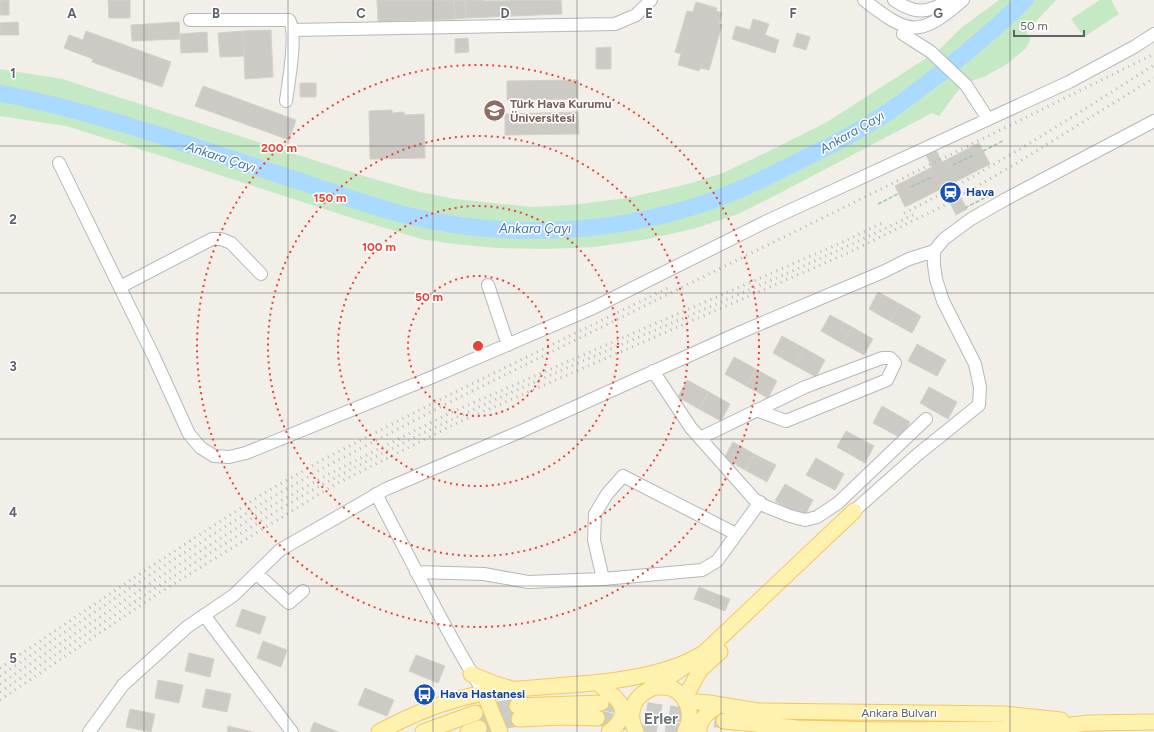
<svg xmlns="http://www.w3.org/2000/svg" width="1154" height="732" viewBox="0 0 1154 732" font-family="Figtree,sans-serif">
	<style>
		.green { fill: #c5e8c5 }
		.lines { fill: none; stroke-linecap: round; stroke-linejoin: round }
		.river { stroke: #aadaff; stroke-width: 17 }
		.building { fill: #cccac5; stroke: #d6d1c6 }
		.major-tunnel { stroke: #ccccc8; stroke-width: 15; stroke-dasharray: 15 8; stroke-linecap: butt }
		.minor-casing { stroke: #b5b8bc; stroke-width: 14 }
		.major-casing { stroke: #f2c960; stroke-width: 17 }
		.path { stroke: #9cc7a9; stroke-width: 1.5; stroke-dasharray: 4 2; stroke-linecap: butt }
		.minor { stroke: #fff; stroke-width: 12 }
		.major { stroke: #fff2af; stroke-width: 15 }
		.rail { stroke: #b6b7b8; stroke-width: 3; stroke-dasharray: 1 5; stroke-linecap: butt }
		.grid { fill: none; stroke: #5f6368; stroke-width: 1; stroke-opacity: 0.55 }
		.ring { fill: none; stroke: #ea4335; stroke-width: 2; stroke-dasharray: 2 4 }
		.labels { text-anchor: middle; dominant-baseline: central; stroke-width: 3; stroke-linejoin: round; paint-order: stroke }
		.education-label { font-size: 12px; font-weight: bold; fill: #785e54; stroke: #fff; text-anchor: start }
		.transit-label { font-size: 12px; font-weight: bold; fill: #164399; stroke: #fff; text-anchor: start }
		.street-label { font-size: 12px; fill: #5f6368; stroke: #fff }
		.water-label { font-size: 13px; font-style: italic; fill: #4174aa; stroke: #fff }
		.district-label { font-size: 16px; font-weight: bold; fill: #70757a; stroke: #fff }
		.grid-label { font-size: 13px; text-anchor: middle; font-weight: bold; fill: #5f6368; stroke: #fff; stroke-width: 3; stroke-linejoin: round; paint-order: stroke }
		.centre { fill: #ea4335; stroke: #fff; stroke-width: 2 }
		.ring-label { font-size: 12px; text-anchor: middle; font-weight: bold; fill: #ea4335; stroke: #fff; stroke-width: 3; stroke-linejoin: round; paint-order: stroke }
	</style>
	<rect width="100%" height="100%" fill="#f1efe8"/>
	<path class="green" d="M999 0H1056L1026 32 1031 39 1026 48 1007 64 986 76 963 84 939 116 932 113 780 193 738 214 693 229 643 240 594 247 546 249 497 248 454 244 421 239 346 216 121 143 66 126 0 116V69L62 79 367 177 420 192 455 199 532 207 571 205 627 198 688 184 723 173 763 154 827 122 939 50 961 28Z
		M1100 0H1111L1119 14 1084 37 1071 19Z"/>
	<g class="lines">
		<path class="river" d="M0 93C102 113 200 149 299 181 335 193 369 206 405 215 502 239 608 235 702 204 736 193 768 177 799 161 828 147 856 133 882 116 903 102 922 87 941 73 970 50 998 26 1025 0"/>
	</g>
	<path class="building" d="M0 0H9V15H0Z
		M108 0H130V18H109Z
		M377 0H454L455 19 378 22Z
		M454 0H465L466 18 455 19Z
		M465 0H484V1L561 0 562 14 466 18Z
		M696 2 717 8 716 11 722 13 719 24 722 25 709 70 700 68 699 71 678 65 681 54 675 52 687 11 693 12Z
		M753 19 769 24 765 35 779 40 775 53 732 39 736 26 750 30Z
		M18 22 19 35H0V23Z
		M179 22 180 39 132 41 131 25Z
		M271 30 273 77 245 79 243 31Z
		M86 31 171 62 162 87 92 62 93 59 64 48 69 35 83 40Z
		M243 31 244 56 220 57 218 33Z
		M207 32 208 52 181 53 180 34Z
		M797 33 810 37 806 50 793 46Z
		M468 38 469 52 455 53V39Z
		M611 47V69H596V48Z
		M578 80V99L507 100V81Z
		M300 83H316V97H300Z
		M203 86 296 120 289 140 195 106Z
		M392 110V113L404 112V115L424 114 425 158 370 159 369 111Z
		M578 112 579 134 505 135V114Z
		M979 143 990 164 953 183 967 209 956 215 943 188 905 207 895 186 932 167 925 153 935 148 942 162Z
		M878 292 900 304 890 321 869 309Z
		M900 304 921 316 912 333 890 321Z
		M830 315 852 327 842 343 821 331Z
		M852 327 873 339 864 355 842 343Z
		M782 336 804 348 794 365 773 353Z
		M917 344 946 360 937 376 908 361Z
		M804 348 825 360 816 377 794 365Z
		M734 357 756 369 746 386 725 374Z
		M756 369 777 381 768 398 746 386Z
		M687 380 709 392 699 409 678 397Z
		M929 387 957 402 948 419 920 403Z
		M709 392 730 404 721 421 699 409Z
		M882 406 910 422 901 438 873 423Z
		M846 431 874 446 865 463 837 447Z
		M733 442 754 454 745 470 724 458Z
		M754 454 776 465 767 482 745 470Z
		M816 458 844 474 835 490 806 475Z
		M785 484 813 500 804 517 775 501Z
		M699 587 714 593 710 605 694 599Z
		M714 593 730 599 725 611 710 605Z
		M242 609 266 617 260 634 236 626Z
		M263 641 287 650 281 667 257 658Z
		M189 653 214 659 210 677 185 671Z
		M416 655 445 666 438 683 409 671Z
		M158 680 183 685 179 703 155 698Z
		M365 688 394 700 387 716 358 705Z
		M206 689 231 694 227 712 202 707Z
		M130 709 155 714 151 732 126 727Z
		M314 722 338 732H310Z
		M228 726 253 732H227Z"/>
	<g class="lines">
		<path class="major-tunnel" d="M601 703 724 721
			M475 713 517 706
			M597 718 686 732
			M479 728 505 721 519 719"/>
		<defs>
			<path id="minor" d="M864 0C909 35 919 38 963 0
				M894 0C916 15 927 13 950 0
				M190 20H289C298 32 288 85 286 101
				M907 27 903 34 931 52 966 85 988 119
				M292 30 615 24 636 15 651 0
				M59 163 154 357 189 434 201 448 214 456 229 457 246 453 430 378 593 308 765 222 1069 82 1134 47 1154 34
				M488 285 508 345
				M120 287 212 239H221L231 243 261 274
				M653 371 691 428 754 499 765 506 790 516 805 520 817 517 838 503 926 419
				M700 438 805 387 882 358H890L895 363 887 380 786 421 756 410
				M376 494C412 561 444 629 484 693
				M854 511 917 455 979 405 980 387 975 364 943 301 936 279 934 265V251L944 239 971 219 1006 199 1154 121
				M416 572 484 574 528 582 603 579 702 570 717 561 760 502
				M256 573 289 603 303 591
				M603 579 594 540 595 514 607 494 623 476 736 534
				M204 615 292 732
				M89 732 123 685 187 627 234 595 280 550 386 489 524 430 741 332 885 271 909 259 934 251"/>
			<path id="major" d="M471 674 495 684 509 688
				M602 687C622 701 633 713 609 732
				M651 687C658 687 666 686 673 689 690 697 693 717 685 732
				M484 693 500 732
				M684 699 700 670 720 652
				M685 701 709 703 758 711 1004 714 1061 720
				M517 706 601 703
				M519 719 562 717 597 718
				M724 721 797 728 881 730 1034 729 1090 723 1154 722
				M379 732C412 714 447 700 484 693 548 683 615 688 677 666 686 663 695 658 704 653
				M423 732 475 713
				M468 732 479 728
				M636 732C626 711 634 695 655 687L704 653 854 511
				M699 732C699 718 709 711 720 705"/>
		</defs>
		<use href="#minor" class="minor-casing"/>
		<use href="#major" class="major-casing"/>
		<path class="path" d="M983 151 1003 141
			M953 165 974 155
			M911 187 932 177
			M878 204 898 194
			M965 208 992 194"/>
		<use href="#minor" class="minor"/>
		<use href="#major" class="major"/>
		<path class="rail" d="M904 213C991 170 1072 117 1154 65
			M0 668 144 571 261 495 322 460 445 397 668 288
			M0 676 148 576 264 502 325 467 448 403 1154 54
			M0 684 152 582 268 508 329 474 452 412 843 242 884 222
			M0 692C75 642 149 591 226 543 261 521 296 498 333 479 521 378 724 308 915 214
			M0 700 159 593 334 485 457 423 848 253 945 205 1017 163 1154 78"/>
	</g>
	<path class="grid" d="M144 0V732M288 0V732M433 0V732M577 0V732M721 0V732M866 0V732M1010 0V732M0 146H1154M0 293H1154M0 439H1154M0 586H1154"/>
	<g class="ring">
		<circle cx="478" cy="346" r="70"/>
		<circle cx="478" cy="346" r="140"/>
		<circle cx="478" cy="346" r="210"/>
		<circle cx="478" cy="346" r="281"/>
	</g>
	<defs>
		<symbol id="university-disc" viewBox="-11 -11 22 22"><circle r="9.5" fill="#8d6e63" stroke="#fff"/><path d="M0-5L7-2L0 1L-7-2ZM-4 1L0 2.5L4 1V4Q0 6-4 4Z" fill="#fff"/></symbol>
		<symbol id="station-disc" viewBox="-11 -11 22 22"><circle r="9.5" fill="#1a4fb4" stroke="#fff"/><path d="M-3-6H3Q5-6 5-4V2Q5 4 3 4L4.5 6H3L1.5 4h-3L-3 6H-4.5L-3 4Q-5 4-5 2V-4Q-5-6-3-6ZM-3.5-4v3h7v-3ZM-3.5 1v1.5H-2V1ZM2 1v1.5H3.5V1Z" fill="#fff"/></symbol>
		<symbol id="bus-disc" viewBox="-11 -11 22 22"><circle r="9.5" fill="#1a4fb4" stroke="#fff"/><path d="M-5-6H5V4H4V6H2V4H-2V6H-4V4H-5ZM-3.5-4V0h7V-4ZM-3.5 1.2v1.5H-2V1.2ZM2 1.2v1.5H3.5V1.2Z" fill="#fff"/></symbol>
	</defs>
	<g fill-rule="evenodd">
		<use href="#university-disc" x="482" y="98" width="25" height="25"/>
		<use href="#station-disc" x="938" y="180" width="25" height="25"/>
		<use href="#bus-disc" x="412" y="682" width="25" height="25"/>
	</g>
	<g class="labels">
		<g class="education-label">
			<text x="510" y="104">Türk Hava Kurumu<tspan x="510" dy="14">Üniversitesi</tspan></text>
		</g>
		<g class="transit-label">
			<text x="966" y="192">Hava</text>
			<text x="440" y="694">Hava Hastanesi</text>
		</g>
		<g class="street-label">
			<text x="899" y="713">Ankara Bulvarı</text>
		</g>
		<g class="water-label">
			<text transform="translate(852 132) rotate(-30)">Ankara Çayı</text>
			<text transform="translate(221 157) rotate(18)">Ankara Çayı</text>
			<text x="535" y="228">Ankara Çayı</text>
		</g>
		<g class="district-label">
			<text x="661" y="718">Erler</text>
		</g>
	</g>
	<g class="grid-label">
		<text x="72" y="18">A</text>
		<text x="216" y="18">B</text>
		<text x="361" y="18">C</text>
		<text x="505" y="18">D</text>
		<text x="649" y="18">E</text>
		<text x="793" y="18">F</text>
		<text x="938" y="18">G</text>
		<text x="13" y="78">1</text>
		<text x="13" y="224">2</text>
		<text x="13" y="371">3</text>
		<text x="13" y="517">4</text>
		<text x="13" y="663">5</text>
	</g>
	<circle cx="478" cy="346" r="6" class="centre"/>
	<g class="ring-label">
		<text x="279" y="152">200 m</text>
		<text x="330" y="202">150 m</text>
		<text x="379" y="251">100 m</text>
		<text x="429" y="301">50 m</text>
	</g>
	<path d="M1014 30v6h70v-6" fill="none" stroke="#5f6368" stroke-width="2"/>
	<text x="1020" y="30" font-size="12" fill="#5f6368" stroke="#ffffff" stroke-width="3" paint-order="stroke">50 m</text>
</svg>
